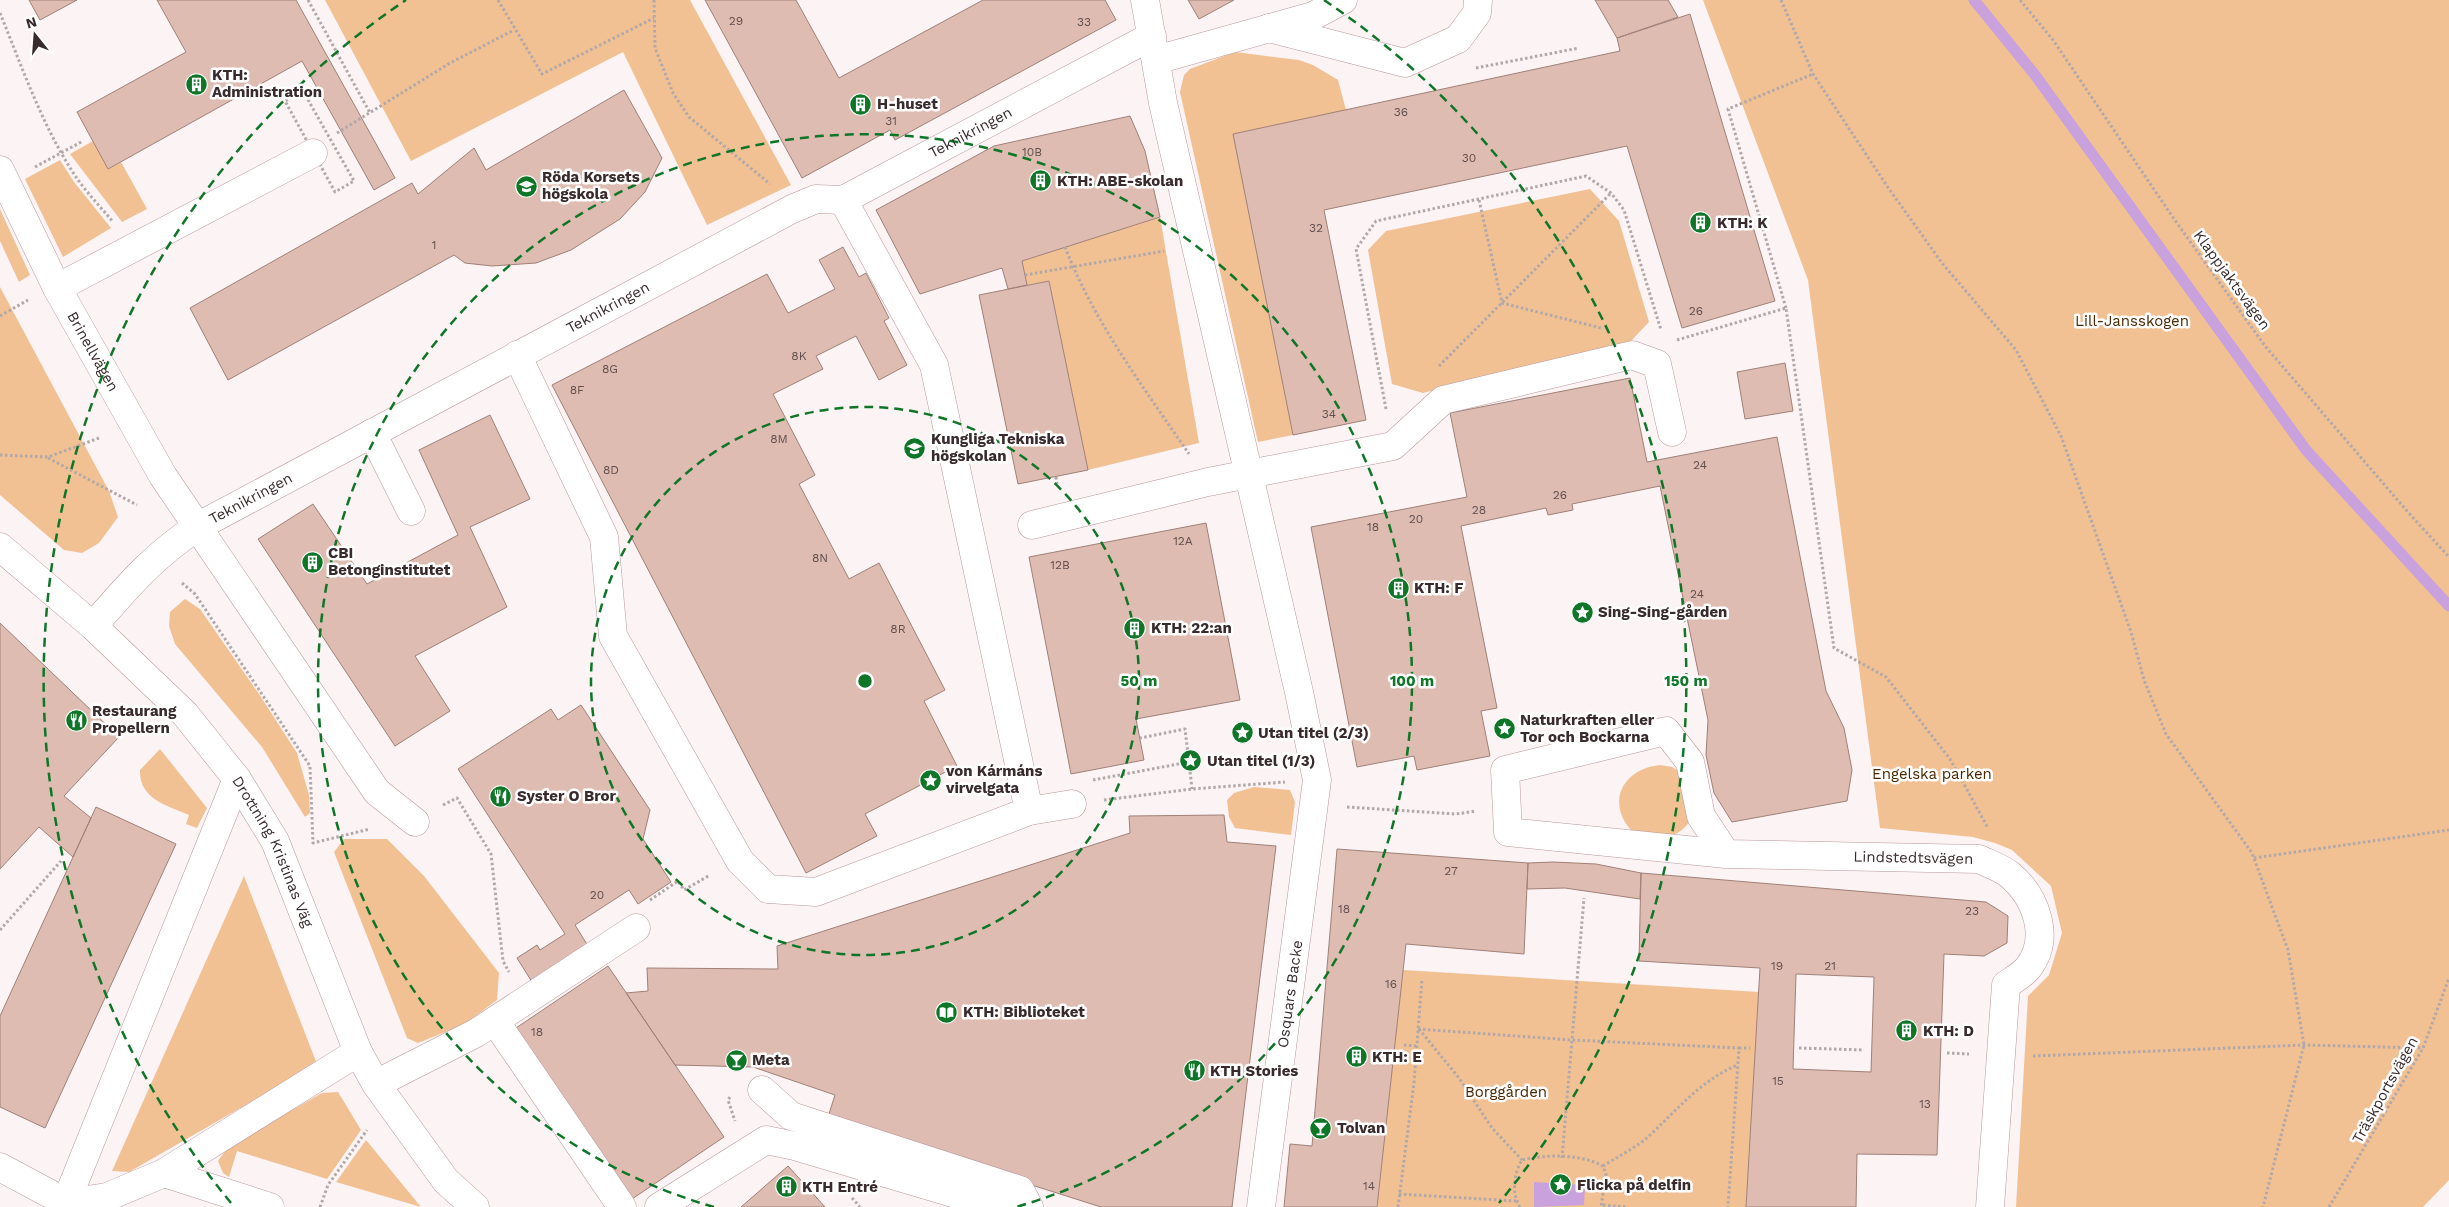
<svg xmlns="http://www.w3.org/2000/svg" width="2449" height="1207" viewBox="0 0 2449 1207" font-family="'Work Sans',sans-serif">
	<style>
		.green { fill: #f1c194 }
		.water { fill: #c8a1dd }
		.lines { fill: none; stroke-linecap: round; stroke-linejoin: round }
		.stream { stroke: #c8a1dd; stroke-width: 11 }
		.building { fill: #debcb2; stroke: #a08077; fill-rule: evenodd }
		.minor-casing { stroke: #ba979c; stroke-width: 29 }
		.path { stroke: #b2a8a9; stroke-width: 3; stroke-dasharray: 2.5 2.5; stroke-linecap: butt }
		.minor { stroke: #fff; stroke-width: 28 }
		.ring { fill: none; stroke: #0f7628; stroke-width: 2.5; stroke-dasharray: 9 6 }
		.labels { text-anchor: middle; dominant-baseline: central; stroke-width: 5; stroke-linejoin: round; paint-order: stroke }
		.number-label { font-size: 12px; fill: #624f4e }
		.poi-label { font-size: 15px; font-weight: bold; fill: #392b2d; stroke: #fff; text-anchor: start }
		.street-label { font-size: 15px; fill: #392b2d; stroke: #fff }
		.park-label { font-size: 15px; fill: #4a2700; stroke: #fff }
		.centre { fill: #0f7628; stroke: #fff; stroke-width: 2.5 }
		.ring-label { font-size: 15px; text-anchor: middle; font-weight: bold; fill: #0f7628; stroke: #fff; stroke-width: 5; stroke-linejoin: round; paint-order: stroke }
	</style>
	<rect width="100%" height="100%" fill="#fbf3f4"/>
	<path class="green" d="M325 0H690L791 185 707 225 623 52 411 161Z
		M1703 0H2449V1180L2423 1207H2016L2028 996 2049 975 2062 933 2051 886 2012 850 1995 843 1973 837 1880 828 1808 280Z
		M1235 52 1299 60 1313 65 1338 80 1346 110 1234 134 1293 435 1258 442 1180 92 1184 75 1190 69Z
		M93 141 108 169 121 162 147 209 122 222 70 154Z
		M60 160 74 182 111 228 63 257 25 179Z
		M1590 189 1619 221 1649 322 1631 341 1423 393 1392 384 1368 250 1386 231Z
		M0 209 30 275 19 282 0 241Z
		M1160 217 1199 443 1088 470 1049 281 1027 285 1022 261Z
		M0 287 109 491 118 517 99 543 82 553 64 550 0 495Z
		M185 599 200 609 259 694 297 753 309 795 310 813 305 817 262 747 175 644 169 626 170 612Z
		M160 749 207 808 197 828 186 824 189 815C166 805 139 799 140 770Z
		M1660 765 1672 767 1683 774 1692 818C1675 844 1662 835 1634 833 1605 805 1621 769 1660 765Z
		M1254 787 1290 790 1295 802 1291 835 1235 828 1229 817 1227 800 1234 793Z
		M344 839H387L424 876 499 973 497 1000 465 1024 418 1043 407 1038 334 852Z
		M244 876 317 1064 129 1172 112 1171Z
		M1403 970 1759 992 1746 1207H1377Z
		M338 1092 361 1130 327 1179 237 1151 229 1177 223 1173 218 1161 228 1147 322 1093Z
		M366 1140 421 1207 336 1182Z"/>
	<path class="water" d="M1534 1182 1585 1185 1584 1205 1534 1207Z"/>
	<g class="lines">
		<path class="stream" d="M1974 0 2035 75 2306 450 2449 606"/>
	</g>
	<path class="building" d="M29 0H77L40 20Z
		M157 0H296L395 178 374 190 302 61 108 169 77 112 186 52Z
		M705 0H796L839 78 983 0H1105L1116 20 895 140 890 130 802 178Z
		M1188 0H1234L1199 19Z
		M1595 0H1668L1678 17 1617 38Z
		M1690 14 1775 301 1682 328 1627 146 1324 210 1366 420 1293 435 1233 134 1620 51 1617 38Z
		M624 90 662 158 645 192 620 219 571 250 536 263 492 266 465 263 454 255 228 380 190 308 412 183 418 194 474 148 486 170Z
		M1130 116 1145 151 1160 217 1022 261 1027 285 1008 289 1002 268 920 294 876 210 994 146Z
		M843 247 859 277 866 273 889 318 884 321 907 365 879 380 856 336 816 356 823 369 773 394 815 475 799 484 849 579 879 563 945 690 924 701 957 766 865 814 877 836 806 873 552 385 767 274 788 313 835 289 819 260Z
		M1049 281 1088 470 1018 484 979 295Z
		M1785 363 1793 411 1745 419 1737 372Z
		M1630 378 1647 462 1777 437 1826 691 1844 728 1852 770 1847 801 1732 822 1714 793 1706 755 1708 720 1660 486 1572 504 1573 510 1548 515 1546 508 1461 526 1497 708 1481 711 1490 756 1417 770 1414 756 1357 767 1311 527 1467 497 1450 413Z
		M490 415 530 499 470 527 507 607 415 656 450 711 395 746 258 539 313 504 367 584 458 535 419 450Z
		M1206 523 1240 700 1136 719 1144 760 1071 774 1029 557Z
		M0 623 119 737 64 796 91 818 73 857 39 827 0 869Z
		M581 705 650 810 643 839 671 882 638 904 629 890 575 925 588 946 532 982 517 958 537 945 540 950 565 934 458 769 551 709 558 720Z
		M96 807 176 844 45 1128 0 1107V1016Z
		M1224 815 1227 842 1276 846 1232 1207H1101L827 1120 835 1095 753 1067 675 1065 626 993 648 991 647 968 778 969 777 946 1130 833 1129 816Z
		M1337 849 1528 863 1524 954 1406 944 1377 1207H1284L1290 1144 1312 1146Z
		M1553 862 1596 864 1641 873 1640 899 1565 888 1527 889 1528 863Z
		M1641 873 1986 902 2008 916 2007 943 1984 956 1944 954 1937 1155 1857 1154 1856 1207H1746L1760 968 1639 961ZM1796 974 1874 977 1871 1072 1793 1069Z
		M608 966 724 1137 632 1199 516 1028Z
		M788 1166 825 1207H741Z"/>
	<g class="lines">
		<defs>
			<g id="minor">
				<path d="M1145 0 1163 103 1299 692 1317 780 1261 1207"/>
				<path d="M1269 28 1405 63 1458 39 1477 13 1478 0"/>
				<path d="M1156 60 1313 16 1343 0"/>
				<path id="s1" d="M0 170 57 288 163 476 377 792 415 822"/>
				<path d="M57 288 313 153"/>
				<path d="M517 355 604 537 613 636 740 861 768 889 816 892 1029 811 934 365 843 200"/>
				<path d="M372 433 411 511"/>
				<path d="M1032 525 1208 482 1393 446 1443 400 1632 355 1657 364 1672 432"/>
				<path id="s2" d="M0 547 93 626 185 714 237 779 275 841 358 1052 376 1084 446 1181 475 1207"/>
				<path id="s3" d="M93 626C128 586 152 557 197 527L792 209 816 199 843 200 1152 36"/>
				<path d="M1029 811 1072 804"/>
				<path id="s4" d="M1726 854 1701 816 1690 762 1666 731 1505 770 1508 832 1726 854 1979 859C1989 864 2002 868 2010 875 2037 898 2051 939 2028 968 2022 975 2013 980 2006 985L1990 1207"/>
				<path d="M495 1021 622 1207"/>
				<path d="M376 1084 476 1033 636 928"/>
				<path d="M762 1090 791 1116 1020 1190 1029 1207"/>
				<path d="M0 1167 67 1203 107 1197 164 1173 358 1052"/>
				<path d="M164 1173 270 1207"/>
				<path d="M64 1207 237 779"/>
				<path d="M659 1207 766 1140 795 1146 1000 1207"/>
			</g>
		</defs>
		<use href="#minor" class="minor-casing"/>
		<path class="path" d="M308 0 370 113
			M498 0 542 74 654 18
			M654 0 655 48 673 93 689 117 770 184
			M1781 0 1813 74 1887 186 1942 263 2016 350 2061 436 2131 632 2144 680 2166 734 2252 853 2288 950 2304 1045 2263 1207
			M2020 0 2053 40 2174 219 2265 346 2407 511 2449 557
			M0 13C22 67 42 125 74 174 85 191 100 206 113 222
			M1476 68 1579 48
			M303 91 354 181 335 192 285 101Z
			M337 133 450 63 514 30
			M35 167 83 141
			M1479 200 1502 303 1601 328
			M1065 247C1094 322 1144 388 1189 454
			M1025 275 1164 251
			M1786 308 1728 109 1813 74
			M0 316 28 300
			M1677 340 1786 308 1834 648 1886 677 1950 759 1988 828
			M1439 366 1611 193
			M1386 409 1356 249 1376 221 1586 176 1611 193 1624 210 1661 330
			M0 455 48 457 99 438
			M48 458 137 505
			M1056 477 1057 484
			M182 583 195 594 310 766 313 843 370 829
			M1189 762 1192 789
			M1093 780 1189 762 1185 729 1140 738
			M1104 800 1192 789 1285 782
			M443 805 457 798 491 854 503 961 509 972
			M1347 807 1456 814 1476 811
			M2254 858 2449 830
			M650 900 678 881 684 890 710 875
			M0 930 61 861
			M1418 1029 1572 1040 1739 1048 1728 1207
			M1419 1029 1459 1078 1492 1128 1522 1160
			M1404 1045 1417 1046
			M1739 1048H1750
			M1799 1048 1864 1050
			M1947 1053 1969 1054
			M2033 1056 2304 1045 2423 1048
			M730 1097 728 1100 735 1121
			M1562 1158 1584 898
			M1603 1166C1617 1157 1635 1148 1648 1137 1678 1109 1699 1082 1737 1065
			M1399 1194 1516 1201
			M852 1198 860 1207
			M1603 1205 1628 1207
			M320 1207 328 1185 367 1130
			M1398 1207 1414 1083 1422 979
			M1520 1207C1511 1193 1514 1173 1522 1160 1546 1154 1581 1154 1603 1166L1606 1174 1601 1207
			M2329 1207 2423 1048 2449 978"/>
		<use href="#minor" class="minor"/>
	</g>
	<g class="ring">
		<circle cx="865" cy="681" r="274"/>
		<path d="M714 1207A547 547 0 1 1 1016 1207"/>
		<path d="M231 1203A821 821 0 0 1 406 0M1324 0A821 821 0 0 1 1499 1203"/>
	</g>
	<defs>
		<symbol id="building-disc" viewBox="-11 -11 22 22"><circle r="9.5" fill="#0f7628" stroke="#fff"/><path d="M-4-6H4V6H1V3H-1V6H-4ZM-2.5-4.3h1.7v1.8h-1.7ZM.8-4.3h1.7v1.8H.8ZM-2.5-1h1.7V.8h-1.7ZM.8-1h1.7V.8H.8Z" fill="#fff"/></symbol>
		<symbol id="university-disc" viewBox="-11 -11 22 22"><circle r="9.5" fill="#0f7628" stroke="#fff"/><path d="M0-5L7-2L0 1L-7-2ZM-4 1L0 2.5L4 1V4Q0 6-4 4Z" fill="#fff"/></symbol>
		<symbol id="sight-disc" viewBox="-11 -11 22 22"><circle r="9.5" fill="#0f7628" stroke="#fff"/><path d="M0-6L1.8-2.2L6-1.7L2.9 1.2L3.7 5.4L0 3.3L-3.7 5.4L-2.9 1.2L-6-1.7L-1.8-2.2Z" fill="#fff"/></symbol>
		<symbol id="restaurant-disc" viewBox="-11 -11 22 22"><circle r="9.5" fill="#0f7628" stroke="#fff"/><path d="M-5-6h1v4h1v-4h1v4h1v-4h1v5L-1.5 .5V6h-2V.5L-5-1ZM5-6V6H3V1.5H1.5Q1.5-4 5-6Z" fill="#fff"/></symbol>
		<symbol id="library-disc" viewBox="-11 -11 22 22"><circle r="9.5" fill="#0f7628" stroke="#fff"/><path d="M-6-4Q-3-5.5-.7-3.5V5Q-3 3-6 4ZM6-4Q3-5.5 .7-3.5V5Q3 3 6 4Z" fill="#fff"/></symbol>
		<symbol id="bar-disc" viewBox="-11 -11 22 22"><circle r="9.5" fill="#0f7628" stroke="#fff"/><path d="M-6-5H6L.8 .8V4.5H3.5V6h-7V4.5H-.8V.8Z" fill="#fff"/></symbol>
	</defs>
	<g fill-rule="evenodd">
		<use href="#building-disc" x="184" y="72" width="25" height="25"/>
		<use href="#building-disc" x="848" y="92" width="25" height="25"/>
		<use href="#building-disc" x="1028" y="168" width="25" height="25"/>
		<use href="#university-disc" x="514" y="174" width="25" height="25"/>
		<use href="#building-disc" x="1688" y="210" width="25" height="25"/>
		<use href="#university-disc" x="902" y="436" width="25" height="25"/>
		<use href="#building-disc" x="300" y="550" width="25" height="25"/>
		<use href="#building-disc" x="1386" y="576" width="25" height="25"/>
		<use href="#sight-disc" x="1570" y="600" width="25" height="25"/>
		<use href="#building-disc" x="1122" y="616" width="25" height="25"/>
		<use href="#restaurant-disc" x="64" y="708" width="25" height="25"/>
		<use href="#sight-disc" x="1492" y="716" width="25" height="25"/>
		<use href="#sight-disc" x="1230" y="720" width="25" height="25"/>
		<use href="#sight-disc" x="1178" y="748" width="25" height="25"/>
		<use href="#sight-disc" x="918" y="768" width="25" height="25"/>
		<use href="#restaurant-disc" x="488" y="784" width="25" height="25"/>
		<use href="#library-disc" x="934" y="1000" width="25" height="25"/>
		<use href="#building-disc" x="1894" y="1018" width="25" height="25"/>
		<use href="#building-disc" x="1344" y="1044" width="25" height="25"/>
		<use href="#bar-disc" x="724" y="1048" width="25" height="25"/>
		<use href="#restaurant-disc" x="1182" y="1058" width="25" height="25"/>
		<use href="#bar-disc" x="1308" y="1116" width="25" height="25"/>
		<use href="#sight-disc" x="1548" y="1172" width="25" height="25"/>
		<use href="#building-disc" x="774" y="1174" width="25" height="25"/>
	</g>
	<g class="labels">
		<g class="number-label">
			<text x="736" y="21">29</text>
			<text x="1084" y="22">33</text>
			<text x="1401" y="112">36</text>
			<text x="891" y="121">31</text>
			<text x="1032" y="152">10B</text>
			<text x="1469" y="158">30</text>
			<text x="1316" y="228">32</text>
			<text x="434" y="245">1</text>
			<text x="1696" y="311">26</text>
			<text x="799" y="356">8K</text>
			<text x="610" y="369">8G</text>
			<text x="577" y="390">8F</text>
			<text x="1329" y="414">34</text>
			<text x="779" y="439">8M</text>
			<text x="1700" y="465">24</text>
			<text x="611" y="470">8D</text>
			<text x="1560" y="495">26</text>
			<text x="1479" y="510">28</text>
			<text x="1416" y="519">20</text>
			<text x="1373" y="527">18</text>
			<text x="1183" y="541">12A</text>
			<text x="820" y="558">8N</text>
			<text x="1060" y="565">12B</text>
			<text x="1697" y="594">24</text>
			<text x="898" y="629">8R</text>
			<text x="1451" y="871">27</text>
			<text x="597" y="895">20</text>
			<text x="1344" y="909">18</text>
			<text x="1972" y="911">23</text>
			<text x="1777" y="966">19</text>
			<text x="1830" y="966">21</text>
			<text x="1391" y="984">16</text>
			<text x="537" y="1032">18</text>
			<text x="1778" y="1081">15</text>
			<text x="1925" y="1104">13</text>
			<text x="1369" y="1186">14</text>
		</g>
		<g class="poi-label">
			<text x="212" y="75">KTH:<tspan x="212" dy="17">Administration</tspan></text>
			<text x="877" y="104">H-huset</text>
			<text x="542" y="177">Röda Korsets<tspan x="542" dy="17">högskola</tspan></text>
			<text x="1057" y="181">KTH: ABE-skolan</text>
			<text x="1717" y="223">KTH: K</text>
			<text x="931" y="439">Kungliga Tekniska<tspan x="931" dy="17">högskolan</tspan></text>
			<text x="328" y="553">CBI<tspan x="328" dy="17">Betonginstitutet</tspan></text>
			<text x="1414" y="588">KTH: F</text>
			<text x="1598" y="612">Sing-Sing-gården</text>
			<text x="1151" y="628">KTH: 22:an</text>
			<text x="92" y="711">Restaurang<tspan x="92" dy="17">Propellern</tspan></text>
			<text x="1520" y="720">Naturkraften eller<tspan x="1520" dy="17">Tor och Bockarna</tspan></text>
			<text x="1258" y="733">Utan titel (2/3)</text>
			<text x="1207" y="761">Utan titel (1/3)</text>
			<text x="946" y="771">von Kármáns<tspan x="946" dy="17">virvelgata</tspan></text>
			<text x="517" y="796">Syster O Bror</text>
			<text x="963" y="1012">KTH: Biblioteket</text>
			<text x="1923" y="1031">KTH: D</text>
			<text x="1372" y="1057">KTH: E</text>
			<text x="752" y="1060">Meta</text>
			<text x="1210" y="1071">KTH Stories</text>
			<text x="1337" y="1128">Tolvan</text>
			<text x="1577" y="1185">Flicka på delfin</text>
			<text x="802" y="1187">KTH Entré</text>
		</g>
		<g class="street-label">
			<text stroke="none"><textPath href="#s3" startOffset="1016">Teknikringen</textPath></text>
			<text transform="translate(2232 280) rotate(54)">Klappjaktsvägen</text>
			<text stroke="none"><textPath href="#s3" startOffset="610">Teknikringen</textPath></text>
			<text stroke="none"><textPath href="#s1" startOffset="204">Brinellvägen</textPath></text>
			<text stroke="none"><textPath href="#s3" startOffset="205">Teknikringen</textPath></text>
			<text stroke="none"><textPath href="#s2" startOffset="414">Drottning Kristinas Väg</textPath></text>
			<text stroke="none"><textPath href="#s4" startOffset="774">Lindstedtsvägen</textPath></text>
			<text transform="translate(1290 994) rotate(-82)">Osquars Backe</text>
			<text transform="translate(2385 1090) rotate(-61)">Träskportsvägen</text>
		</g>
		<g class="park-label">
			<text x="2132" y="321">Lill-Jansskogen</text>
			<text x="1932" y="774">Engelska parken</text>
			<text x="1506" y="1092">Borggården</text>
		</g>
	</g>
	<circle cx="865" cy="681" r="8" class="centre"/>
	<g class="ring-label">
		<text x="1139" y="686">50 m</text>
		<text x="1412" y="686">100 m</text>
		<text x="1686" y="686">150 m</text>
	</g>
	<g transform="translate(35 35) rotate(343)" stroke="#ffffff" stroke-width="4" paint-order="stroke">
	<path d="M0-4L9 19L0 12L-9 19Z" fill="#392b2d"/>
	<text y="-8" font-size="14" font-weight="bold" text-anchor="middle" fill="#392b2d">N</text>
	</g>
</svg>
